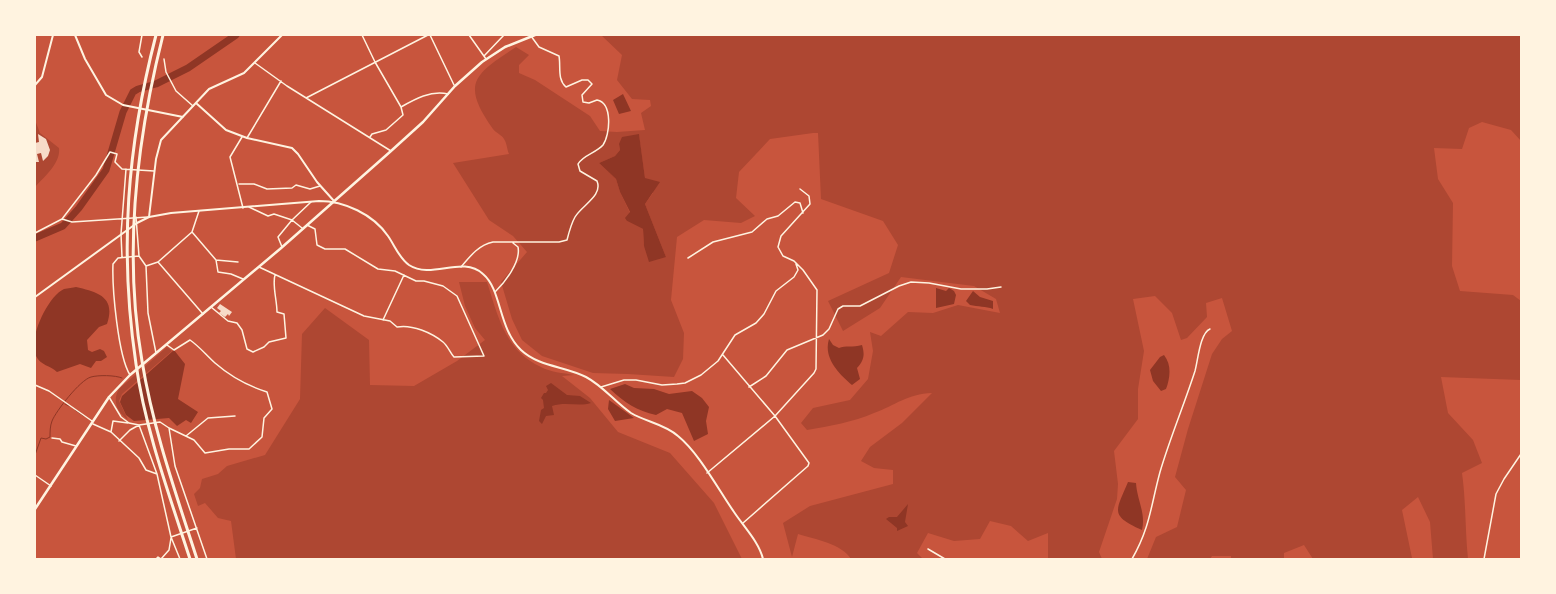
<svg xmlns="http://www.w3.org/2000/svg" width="1556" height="594" viewBox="0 0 1556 594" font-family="'Public Sans',sans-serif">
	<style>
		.green { fill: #ae4732; fill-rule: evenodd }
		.water { fill: #8f3625 }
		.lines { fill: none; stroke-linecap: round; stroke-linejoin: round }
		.stream { stroke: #8f3625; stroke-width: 1 }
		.river { stroke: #8f3625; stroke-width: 7 }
		.building { fill: #f7dbc8 }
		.minor { stroke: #fff3e0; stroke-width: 1.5 }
		.tertiary { stroke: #fff3e0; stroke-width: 2 }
		.secondary { stroke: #fff3e0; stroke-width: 2 }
		.primary { stroke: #fff3e0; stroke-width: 2.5 }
		.motorway { stroke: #fff3e0; stroke-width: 3 }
	</style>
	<rect width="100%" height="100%" fill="#c8553d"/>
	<path class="green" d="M601 35H1521V141L1511 130 1482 122 1469 128 1462 149 1434 148 1438 179 1453 203 1452 266 1460 291 1513 295 1521 301V380L1441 377 1448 413 1473 440 1482 463 1462 473C1466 501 1465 530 1468 559H1433L1430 522 1418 497 1402 510 1412 558 1411 559H1313L1304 545 1284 553V559H1231V556H1212L1210 559H1147L1156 537 1177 527 1186 490 1175 477 1188 429 1212 354 1222 339 1232 331 1222 298 1206 303 1207 317 1187 338 1181 340 1172 313 1155 296 1133 299 1144 351 1138 389V419L1114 451 1118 484 1117 499 1099 552 1102 559H1048V533L1028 541 1011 526 990 521 980 539 954 541 928 533 917 553 923 559H851C842 544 815 539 798 534L792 557 783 523 810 506 893 484V470L874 468 861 461 870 447 902 423 932 393C907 394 896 405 874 413 853 422 830 426 807 430L801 423 813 408 850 400 868 379 873 351 870 332 881 336 908 312 933 313 958 305 1000 313 996 299 974 286 901 277 880 308 843 331 828 301 889 273 898 245 883 221 821 199 818 133H813L770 139 739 172 736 198 755 216 741 223 704 220 677 237 671 300 684 333 683 359 674 377 628 374 593 373 542 356 522 340 512 319 501 282 527 252 513 236 489 220 453 163 509 154C507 150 507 143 504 139 502 135 496 133 493 129 460 83 475 74 516 47L529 55 519 65V73L535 80 590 116 600 131 617 132 645 130 641 113 651 106 650 100 632 99 617 80 622 55ZM639 135 645 178 653 193 645 204 666 257 644 246 643 229 627 221 630 213 620 192 616 179 599 163 615 156 620 150 619 144Z
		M35 120 40 133 59 148C61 163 44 177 35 187Z
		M459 282H487C498 316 505 351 541 367 550 372 563 373 574 375L562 376 590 398 618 432 670 453 714 503 742 559H236L231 521 218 518 205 503 198 506 194 494 200 488 202 479 218 474 227 466 265 455 300 399 302 334 325 308 369 340 370 385 414 386 457 361 485 340 475 328 465 306Z
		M167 347 172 351 122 394 119 401 128 420C117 412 112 401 119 389Z"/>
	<path class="water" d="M623 94 631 111 619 114 613 100Z
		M639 134 645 178 660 182 645 204 666 257 649 262 644 246 643 229 627 221 625 218 630 212 620 192 616 179 599 163 615 156 620 150 619 144 622 137Z
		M76 287C98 292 116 297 107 324L99 327 87 340 88 350 92 352 100 349 104 351 107 357 101 361H96L91 368 80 364 57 372C50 365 41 366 36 356 27 340 48 296 64 289 68 288 73 288 76 287Z
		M936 288 946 291 949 288 954 291 956 295 954 304 936 308Z
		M973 291 980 297 993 301V309C986 306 978 307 970 305L966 301Z
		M829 339 833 345 839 348C845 345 853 348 862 345 865 355 864 360 857 368L860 379 852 385C839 374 823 358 829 339Z
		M174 350 185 364 178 399 198 412 191 423 186 420 177 426 169 418 134 421 126 415 120 402 122 396Z
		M1164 355C1172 365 1170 378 1166 389L1161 391 1153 381 1150 370 1160 357Z
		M551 383 567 395 580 396 591 403C578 407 566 401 552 406L554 415 546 416 542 424 539 421 541 410 544 408 543 400 541 398 544 393H546L548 390 546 386Z
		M625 384 634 388 654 389 669 394 692 391 702 398 709 407 706 421 708 434 694 441 682 413 667 409 656 415C637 411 624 402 610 389Z
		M609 400 634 418 615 421 608 409Z
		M1128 482 1136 483C1137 500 1146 513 1142 530 1109 515 1116 511 1128 482Z
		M908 504 905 522 908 526 897 531V528L886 519 889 517H897Z"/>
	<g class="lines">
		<path class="stream" d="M65 404 69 406
			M75 410 84 416
			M35 455 41 438 46 439 50 437C50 432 50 426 52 421 56 411 80 380 91 377 98 375 115 375 122 378"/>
		<path class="river" d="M35 238 63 226 79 208 106 170 123 112 133 92 138 89 156 84 188 68 236 35"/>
	</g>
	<path class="building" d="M38 134 46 139 50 150 48 156 43 161 41 153 37 154 39 162H35V143L39 142Z
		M220 304 232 312 229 316 228 314 225 317 219 313 221 311 217 308Z"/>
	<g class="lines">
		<path class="minor" d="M362 35 375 62 401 107 403 115 386 130 372 134 370 137
			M430 35 454 85
			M469 35 486 59
			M484 56 504 35
			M142 57 139 52 142 35
			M164 59 166 72 176 91 193 106
			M255 63 287 86 391 151
			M306 98 428 35
			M401 107C415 99 431 90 448 94
			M242 137 230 157 243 208
			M247 138 281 81
			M239 184H254L267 189 292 188 296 185 310 189 320 186
			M249 207 268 216 274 214 292 220 311 202
			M136 217 139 256 146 266 148 313 156 353
			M62 219 72 222 148 217
			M192 232 216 260 218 272 231 274 243 279
			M35 233 62 219 96 175 110 152 117 154 115 162 122 169 154 171
			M282 247 278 237 292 220 302 228
			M122 257 121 234 126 169
			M688 258 713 242 752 232 767 219 778 216 795 202 800 203 803 213
			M216 260 238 262
			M158 262 203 314
			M146 266 158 262 192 232 199 211
			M259 267 364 316 390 321 397 327C412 324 432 333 443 342 448 346 450 353 454 357L484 356 457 296 443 286 424 281H416L395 271 378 269 345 249H325L317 245 315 229 307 225
			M461 267C471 255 479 245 493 242H559L567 240C569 232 571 224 575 217 582 205 603 196 597 181L580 171 578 164C583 155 596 153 603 145 610 135 613 103 597 100L589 103 583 102 582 95 592 84 588 80H582L566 87C557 79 561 67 559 56L539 47 531 36
			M495 292C505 282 521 262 518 247L513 243
			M211 307 228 321 237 323 242 330 247 349 253 352 264 347 269 342 286 338 284 314 277 312C277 300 272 285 275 275
			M383 320 404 275
			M167 345 174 350 190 340C200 347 206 355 215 363 230 376 248 386 267 392L272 409 264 418 262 437 249 449H229L205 453 194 440 169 428
			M723 355 775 416 809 463 808 466 743 523
			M130 375C118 356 112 288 113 264L118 258 139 256
			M35 385 49 391 92 421
			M601 387 624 380H636L662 385 677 384 685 383 701 375 718 361 735 335 756 323 764 314 776 291 794 277 798 270 796 264
			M749 387 766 376 787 350 823 335 829 329 838 309 843 306H860L899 286 911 282 929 283 961 289H987L1001 287
			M109 397 121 417 129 423 139 425 160 422 169 428 175 466 207 559
			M93 424 111 432 139 458 146 470 157 474
			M139 425 157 474 171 537 180 559
			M111 432 113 421 128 423
			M186 436 208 418 235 416
			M52 438 60 439 62 442 76 446
			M119 441 130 430 139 425
			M707 473 775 416 814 373 816 369 817 290 803 270 794 261 783 256 778 247 781 236 810 204 809 196 800 189
			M35 475 51 486
			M171 537 197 528
			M928 549 945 559
			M156 559 158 557 161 559 169 550 171 538
			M1132 559C1150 528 1151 505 1160 472 1170 438 1184 405 1195 371 1198 360 1200 333 1210 329
			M1484 559 1496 494 1504 479 1521 454"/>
		<path class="tertiary" d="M75 35 85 59 106 95 123 105 183 117
			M35 85 42 77 53 35
			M196 103 226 130 247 138 292 148 298 154 317 182 334 201
			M149 217 156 159 161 140 209 89 244 73 282 35"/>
		<path class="secondary" d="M35 297 137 223 149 217 171 213 319 201C344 201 373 214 388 236 395 246 399 258 409 265 432 280 462 255 483 274 502 290 498 328 521 350 539 367 565 366 586 377 603 386 615 402 631 413 646 422 665 424 678 436 699 453 718 489 734 512 744 527 759 542 763 559"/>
		<path class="primary" d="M35 509 109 397 130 375 280 249 391 151 423 122 455 86 482 62 505 47 535 35"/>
		<path class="motorway" d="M156 35C127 147 119 250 136 364 145 429 170 497 190 559
			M163 35C136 142 123 252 142 361 153 429 176 494 197 559"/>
	</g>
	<rect width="1556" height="594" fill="none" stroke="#fff3e0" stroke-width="72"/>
</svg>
